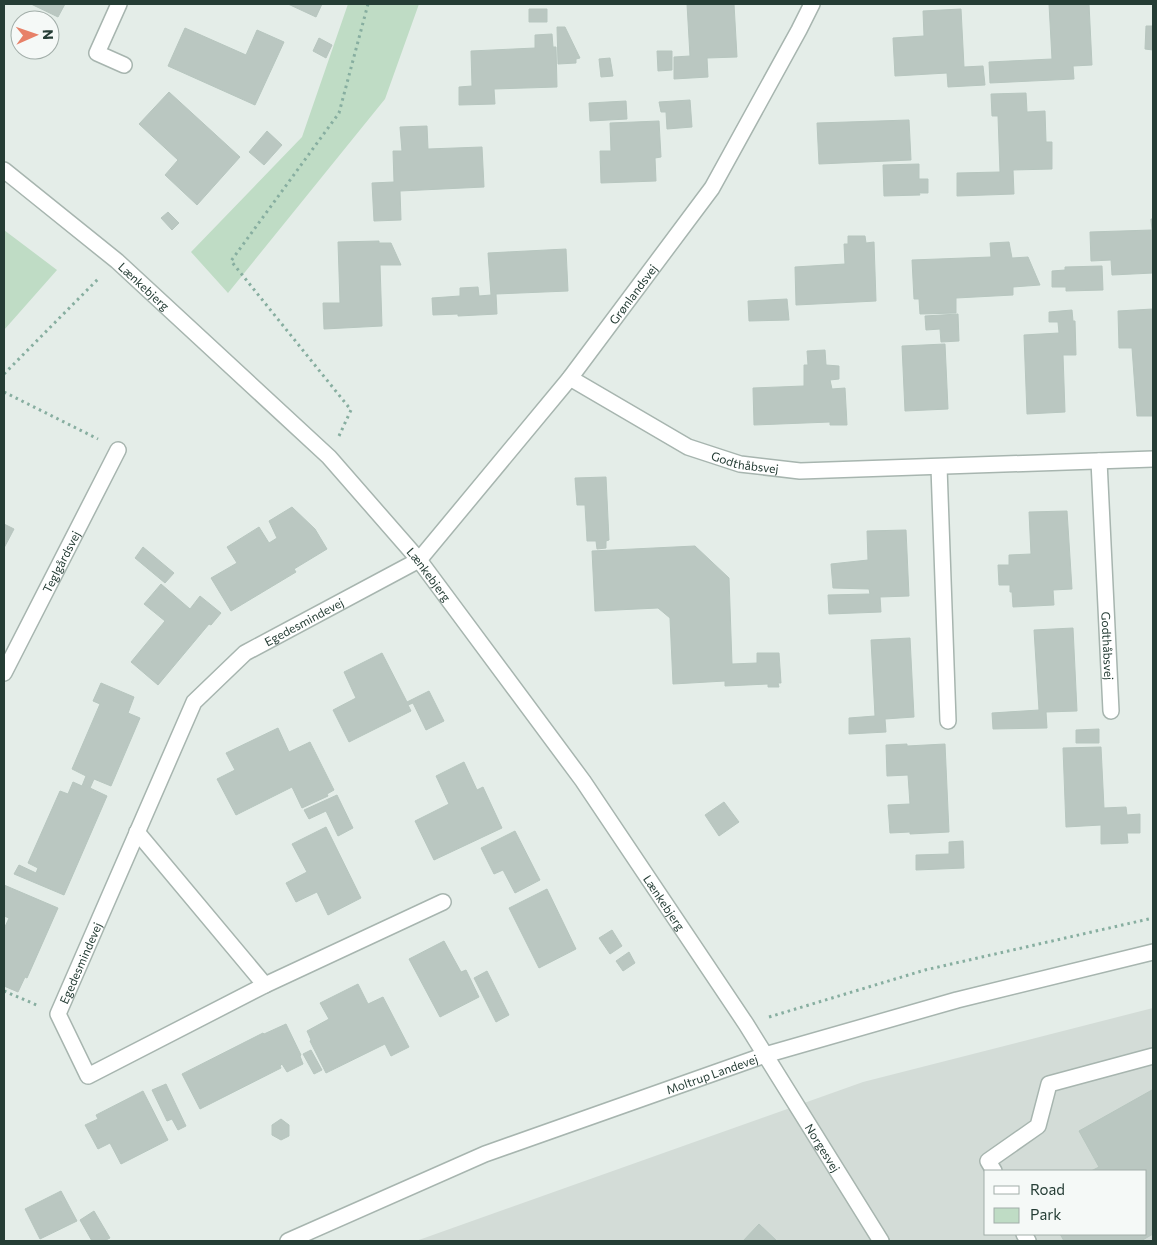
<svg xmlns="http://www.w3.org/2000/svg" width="1157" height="1245" viewBox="0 0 1157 1245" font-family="Commissioner,sans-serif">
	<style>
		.built { fill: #d3dcd7; fill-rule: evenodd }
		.green { fill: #bfdcc5 }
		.building { fill: #bac7c1; stroke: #b7c6bf }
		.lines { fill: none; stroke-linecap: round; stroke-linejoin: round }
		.minor-casing { stroke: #a7b5af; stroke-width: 18 }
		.path { stroke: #87aea0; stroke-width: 3; stroke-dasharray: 2.5 4; stroke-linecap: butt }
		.minor { stroke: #fff; stroke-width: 15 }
		.labels { text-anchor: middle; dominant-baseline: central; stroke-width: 4; stroke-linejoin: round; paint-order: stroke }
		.street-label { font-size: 12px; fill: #253d35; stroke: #f5f9f7 }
	</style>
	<rect width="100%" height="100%" fill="#e4ede8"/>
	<path class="built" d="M1153 1008V1241H416L863 1082ZM986 1171H1146V1234H986Z"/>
	<path class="green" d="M348 4H419L385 99 228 293 191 252 302 137Z
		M4 230 57 270 4 330Z"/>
	<path class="building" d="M31 4H65L58 17Z
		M288 4H322L316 17Z
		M687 4H734L737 57 707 58 708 77 674 79V57L690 56Z
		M1049 4H1089L1092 65 1073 66 1074 79 990 83 989 62 1052 59Z
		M529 9H547V22H529Z
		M961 9 964 67 983 66 985 85 948 87 947 73 895 76 893 38 924 36 923 11Z
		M1146 26H1153V50L1145 49Z
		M557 27H565L580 58 576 59V63L558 64Z
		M185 28 246 55 257 30 284 42 255 105 168 66Z
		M552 34 553 47H556L557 87 494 89 495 104 459 105V87L472 86 471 51 535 48V35Z
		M319 38 332 45 326 58 313 51Z
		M657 51H672V70L658 71Z
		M610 58 613 76 601 77 599 59Z
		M169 92 240 157 197 205 165 175 178 160 139 124Z
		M1026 93 1027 112 1045 111 1046 142H1052V169L1013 170 1014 194 957 196V173L1000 172 998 116H992L991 94Z
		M690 100 692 127 667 129 666 112H661L659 102Z
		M626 101 627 119 590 121 589 103Z
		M909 120 911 160 819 164 817 123Z
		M659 121 661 157 655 158 656 181 601 183 600 151H611L610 123Z
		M427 126 428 149 482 147 484 187 400 191 401 220 374 221 372 183 394 182 393 151H402L400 127Z
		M267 131 282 145 264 165 249 152Z
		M919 164V179H928V193H919L920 195 884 196 883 165Z
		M168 212 179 223 172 230 161 218Z
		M1151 219H1153V273L1112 275 1111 260 1091 261 1090 232 1152 230Z
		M848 236H865L866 243 874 242 876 301 796 305 795 267 845 264 844 244H848Z
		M379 241V243H391L401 265H380L382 326 324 329 323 303H340L338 242Z
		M1009 242 1012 258 1028 257 1040 285 1013 287V295L956 298V313L920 314 919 299H914L912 260 991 257 990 243Z
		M566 249 568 291 496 294 497 314 458 316V314L433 315 432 298 460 296V288L478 287 479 296 491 295 488 253Z
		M1102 266 1103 290 1066 291V287H1052V271L1065 270V267Z
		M787 299 789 320 749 321 748 301Z
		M1153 309V416H1137L1132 348H1119L1118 311Z
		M1072 310 1073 321H1075L1076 355H1063L1065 412 1027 414 1024 335 1059 333 1058 322H1049V312Z
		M958 314 959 341 941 342 940 329 926 330 925 316Z
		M945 344 948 409 905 411 902 346Z
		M825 350 826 365 839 366V379L830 380 832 389 845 388 847 425H830V422L754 425 753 388 804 386V365H808L807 351Z
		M606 477 609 540 606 541V548L597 549 596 541H587L585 505H577L575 478Z
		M292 507 315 529 327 549 294 569 296 572 231 611 211 578 237 563 227 547 259 527 269 543 277 538 269 521Z
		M1067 511 1072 589 1053 590 1054 605 1013 607 1012 592H1010V585H999L998 565H1009V555L1031 554 1029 512Z
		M4 524 14 529 4 548Z
		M906 530 909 596 880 597 881 612 829 614 828 595 870 594 869 589 833 588 831 564 868 560 867 531Z
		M695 546 729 578 732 664 757 663V653H779L781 683H778L779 687H768V684L725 686V681L673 684 670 618 658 608 595 611 592 551Z
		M143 547 174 573 165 583 135 558Z
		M161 584 190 609 200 596 221 613 211 625 209 624 158 685 131 662 165 621 144 604Z
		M1073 628 1077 711 1046 712 1047 728 993 729 992 713 1039 710 1034 630Z
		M910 638 914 717 885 719 886 732 849 734V718L875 716 871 640Z
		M382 653 407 702 429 691 444 721 426 730 413 703 408 705 411 711 349 742 333 710 356 698 344 672Z
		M101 683 134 697 128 713 140 718 111 786 94 779 90 788 107 796 64 895 14 874 19 865 36 873 38 868 28 863 60 791 68 794 73 782 82 786 86 776 72 769 100 704 93 701Z
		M278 728 289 752 310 742 334 790 327 794 328 796 302 808 292 787 236 815 217 779 235 770 226 753Z
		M1099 729V743H1076V730Z
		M907 744V746L945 744 949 832 910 834V832L890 833 888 805 910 804 908 775 887 776 886 745Z
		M1101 747 1104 808 1126 807 1127 815 1140 814V833H1127L1128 843 1101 844V825L1066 827 1063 748Z
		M464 762 477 790 483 787 502 828 434 860 415 821 449 804 436 776Z
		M337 795 353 828 338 836 326 811 309 819 304 810Z
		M724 802 739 822 719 836 705 815Z
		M326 827 361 898 328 915 317 892 296 902 286 883 307 872 292 844Z
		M515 831 540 880 515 893 503 870 494 874 481 848Z
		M963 841 964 868 916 870V855L949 854V842Z
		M4 885 58 908 27 978 25 977 18 992 4 986V929L9 918 4 916Z
		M547 889 576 949 539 968 509 908Z
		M612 930 622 946 610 954 599 938Z
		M444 941 461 972 466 970 479 997 440 1017 409 959Z
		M629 952 635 963 623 971 616 961Z
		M487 971 509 1015 496 1022 474 978Z
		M358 984 368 1004 383 997 409 1047 391 1056 385 1044 326 1073 310 1041 311 1040 307 1031 329 1019 320 1003Z
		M286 1024 301 1055 300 1056 303 1064 287 1072 282 1064 280 1066 281 1068 200 1109 182 1074 263 1033 264 1034Z
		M311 1050 322 1070 314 1074 303 1054Z
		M166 1084 186 1126 178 1130 172 1119 167 1121 152 1090Z
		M1152 1090 1153 1093V1234L1141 1241H1064L1060 1234H1146V1171H1091L1099 1167 1079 1131Z
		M143 1091 168 1140 121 1164 110 1143 98 1149 85 1125 98 1119 96 1115Z
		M281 1119 289 1125V1136L281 1140 272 1135V1125Z
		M61 1191 77 1221 40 1239 25 1209Z
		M94 1211 110 1238 104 1241H92L80 1220Z
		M759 1224 777 1241H743Z"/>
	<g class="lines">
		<defs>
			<g id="minor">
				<path d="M119 4 97 53 124 65"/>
				<path id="s1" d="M4 170 117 261 329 457 419 560 583 781 746 1024 881 1241"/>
				<path id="s2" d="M570 378 688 447 740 464 800 471 1153 459"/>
				<path id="s3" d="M1099 461 1111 711"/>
				<path d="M939 467 948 721"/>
				<path id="s4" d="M4 673 118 450"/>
				<path d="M137 832 265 985"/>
				<path id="s5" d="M443 902 265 985 88 1076 58 1014 194 702 245 653 419 560 570 378 712 188 799 30 812 4"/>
				<path d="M994 1171 988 1161 1038 1126 1049 1084 1153 1056"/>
				<path d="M1024 1234 1028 1241"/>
				<path id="s6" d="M288 1241 485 1154 765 1055 957 1000 1153 952"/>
			</g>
		</defs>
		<use href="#minor" class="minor-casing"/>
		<path class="path" d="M4 374 100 277
			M4 392 98 439
			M339 436 351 410 231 261 339 113 368 4
			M4 991 39 1006
			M769 1017 925 970 1153 918"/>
		<use href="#minor" class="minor"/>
	</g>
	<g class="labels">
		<g class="street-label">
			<text stroke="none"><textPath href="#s1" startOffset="182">Lænkebjerg</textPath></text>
			<text stroke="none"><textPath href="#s5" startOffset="1414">Grønlandsvej</textPath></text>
			<text stroke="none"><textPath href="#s2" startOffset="196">Godthåbsvej</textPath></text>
			<text stroke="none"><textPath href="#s4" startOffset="125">Teglgårdsvej</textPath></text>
			<text stroke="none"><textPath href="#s1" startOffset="588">Lænkebjerg</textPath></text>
			<text stroke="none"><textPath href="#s5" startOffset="942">Egedesmindevej</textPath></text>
			<text stroke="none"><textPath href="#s3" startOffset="185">Godthåbsvej</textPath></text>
			<text stroke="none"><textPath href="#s1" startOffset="992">Lænkebjerg</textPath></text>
			<text stroke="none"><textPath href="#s5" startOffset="520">Egedesmindevej</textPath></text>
			<text stroke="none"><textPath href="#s6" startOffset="456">Moltrup Landevej</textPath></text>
			<text stroke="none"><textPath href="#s1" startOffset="1284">Norgesvej</textPath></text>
		</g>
	</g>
	<rect width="1157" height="1245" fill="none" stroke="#253d35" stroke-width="10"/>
	<rect x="984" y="1170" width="162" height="65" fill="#f5f9f7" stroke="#a2aea9"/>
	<rect x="994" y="1186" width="25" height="8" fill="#ffffff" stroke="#a2aea9"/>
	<text x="1030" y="1195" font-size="15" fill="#253d35">Road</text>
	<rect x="994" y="1208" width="25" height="15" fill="#bfdcc5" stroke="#a2aea9"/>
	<text x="1030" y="1220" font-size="15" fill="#253d35">Park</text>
	<g transform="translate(35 35) rotate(88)"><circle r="24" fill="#f5f9f7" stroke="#a2aea9"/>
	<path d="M0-4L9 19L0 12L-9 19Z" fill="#e78168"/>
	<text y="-8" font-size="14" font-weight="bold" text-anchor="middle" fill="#253d35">N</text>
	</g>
</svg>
